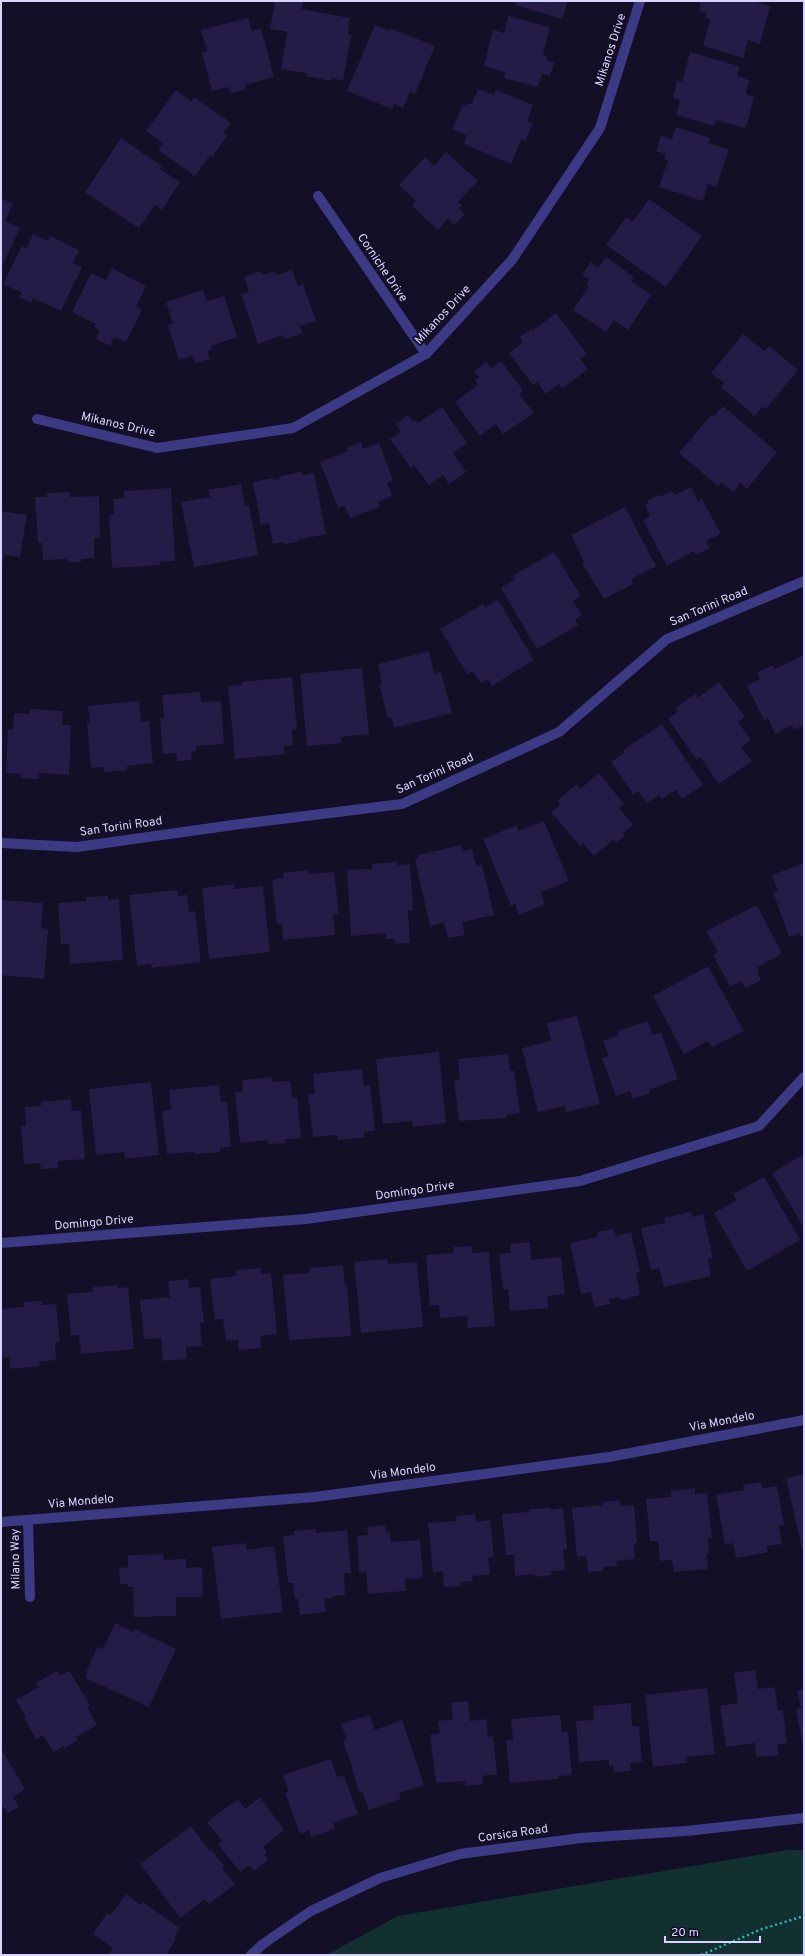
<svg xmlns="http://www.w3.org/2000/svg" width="805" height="1956" viewBox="0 0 805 1956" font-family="Overpass,sans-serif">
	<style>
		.green { fill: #12302f }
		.building { fill: #241b47 }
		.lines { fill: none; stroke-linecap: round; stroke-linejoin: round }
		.path { stroke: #2fb8b0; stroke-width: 2.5; stroke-dasharray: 2 3; stroke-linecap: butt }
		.minor { stroke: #3d3a85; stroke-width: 10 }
		.labels { text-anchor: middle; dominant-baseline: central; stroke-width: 4; stroke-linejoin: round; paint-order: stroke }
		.street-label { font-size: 12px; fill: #d9d4ff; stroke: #130f26 }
	</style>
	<rect width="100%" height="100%" fill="#130f26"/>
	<path class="green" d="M787 1850H804V1955H326L398 1916Z"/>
	<path class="building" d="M275 1H303L302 9 350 18 348 34 351 35 343 81 332 78 331 81 306 76V73L281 69 287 32 270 29Z
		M516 1H568L562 19 515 5Z
		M701 1H752L770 6 760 44 748 40 743 58 703 46 710 20 705 18 707 13 699 11Z
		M508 16 550 27 543 55 547 56 546 60 554 63 550 76 542 74 538 87 504 78 505 72 484 66 493 30 504 33Z
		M248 18 252 31 261 28 274 77 245 85 246 89 231 93 228 87 212 91 202 53 207 51 201 30Z
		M375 25 389 31 390 28 435 46 415 94 410 92 403 108 394 104 392 109 347 91Z
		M690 52 739 66 737 76 749 80 746 94 754 97 746 128 716 120 714 126 676 115 680 100 673 98 677 81 682 82Z
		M478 89 494 95 496 90 533 105 527 121 533 124 525 141 521 139 511 164 464 144 467 136 452 129 463 104 466 106 468 103 472 104Z
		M176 90 191 101 194 97 231 123 223 133 228 135 212 157 210 155 195 176 158 150 163 143 146 131Z
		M676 127 710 138 708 143 729 150 716 187 708 184 703 201 659 187 668 160 664 159 666 154 656 151 661 136 672 139Z
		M121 138 162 166 160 169 180 182 162 210 155 205 139 228 85 192Z
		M446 152 478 181 458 202 462 205 459 208 465 214 454 225 448 219 438 230 412 206 416 201 399 185 425 157 434 166Z
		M1 198 13 204 5 221 20 228 1 268Z
		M649 199 702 236 666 287 606 245 626 217 633 221Z
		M33 234 48 241 50 236 79 250 73 263 82 267 61 311 33 298 31 303 19 297 22 293 3 284 22 246 26 249Z
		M606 257 634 277 631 281 651 295 628 330 614 320 606 332 573 310 589 286 586 283 589 280 582 275 591 262 598 268Z
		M112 268 146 286 136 307 142 310 126 342 114 337 110 346 96 339 100 330 94 327 96 324 72 312 91 273 106 280Z
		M292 270 298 286 303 284 316 321 300 326 303 333 285 339 283 335 258 344 241 294 249 292 244 277 260 271 262 275 275 271 277 275Z
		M203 290 207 301 224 296 237 337 211 346 212 350 207 351 210 359 195 363 192 356 179 360 168 325 173 324 166 302Z
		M556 313 587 354 580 359 588 369 562 389 559 384 546 394 537 382 533 385 509 353 523 342 520 337 531 329 532 331Z
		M743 334 764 351 769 346 798 370 766 409 762 407 755 416 721 387 724 383 711 373Z
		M501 361 523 390 519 394 534 413 503 434 496 424 480 436 455 402 478 385 475 380 479 377 474 371 486 362 492 368Z
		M723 406 777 452 747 489 740 483 733 492 721 482 718 486 679 453 711 415 713 417Z
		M442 407 467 443 453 453 466 472 449 484 443 475 429 485 414 465 411 468 390 439 401 432 396 424 408 415 413 422 416 420 418 423Z
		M361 442 363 449 379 443 393 480 387 483 392 496 378 502 380 507 350 518 345 506 338 508 320 462 348 451 346 448Z
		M302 472 303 475 314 473 326 534 298 540V542L284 544V542L273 544 269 523 261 525 253 482 273 478 274 480 280 479V476Z
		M241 484 245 506 249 505 258 555 194 567 181 502 210 497 208 490Z
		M691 487 698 502 702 499 721 534 706 541 710 548 696 555 694 551 667 566 643 520 650 516 645 505 649 503 647 501 658 495 659 497 672 491 675 495Z
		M171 488 175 561 160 562 161 565 112 568 109 515H114L113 499 124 498V491Z
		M70 492V497L99 496 100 538H94V558L81 559V562H68L67 559 43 560 42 543H38L35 497H47V493Z
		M625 507 656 566 631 579 633 584 604 599 582 563 584 562 571 535Z
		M1 511 27 515 20 557 4 555 2 569Z
		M554 552 581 596 573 601 582 615 575 619 578 625 537 649 501 588 515 579 512 576Z
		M498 600 534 660 492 686 488 679 481 683 473 671 467 674 440 629 483 604 485 607Z
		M429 651 434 673 441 672 452 713 394 728 391 717 388 718 379 684 382 683 378 664Z
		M802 656 804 659V725L794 730 792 725 775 734 768 718 764 720 747 686 760 679 757 672 773 665 775 669Z
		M362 668 369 734 341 737 342 743 307 746 300 674Z
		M292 677 297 729H292L293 745 284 746 285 754 235 759 228 686 242 685V682Z
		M719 682 745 717 738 722 751 740 741 747 752 761 719 784 700 757 697 760 668 719 677 712 675 708 696 694 698 698Z
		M200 692 201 702 221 701 224 744 196 746V751H191L192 760 177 761 176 753 163 754 160 718H164L162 695Z
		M139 701 141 722 149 721 153 763 127 766V770L104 772 103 767 91 768 87 723H90L88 706Z
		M30 709 63 711 62 725H71L69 775 39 773V779L21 778V774L6 773 8 729 13 730 14 713 30 714Z
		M662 724 703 785 682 799 676 790 662 799 659 795 647 803 638 791 633 794 611 762 624 753 623 750Z
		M599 773 624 804 619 808 633 825 623 833 625 835 616 843 613 840 594 856 583 843 580 846 551 812 560 805 557 801 577 784 580 789Z
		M544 821 569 881 541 892 545 904 519 915 515 904 511 906 483 839 517 825 518 831Z
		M462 845 463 851 472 849 476 866 482 864 494 915 462 922 465 935 448 938 444 923 430 926 415 860 419 858 418 855Z
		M397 862V865L410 864 413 910 408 911 410 943 395 944V939H386V933L351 936 347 870 373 869 372 864Z
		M804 863V935L800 936 799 933 789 937 773 892 778 891 772 875Z
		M308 870V874L334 872 339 914 333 915 335 935 283 940 282 924H277L272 880 284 878 283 873Z
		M234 884V889L263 886 270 952 209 959 202 888Z
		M177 890 178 896 187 895 189 912 195 911 201 962 152 968 151 964 137 966 129 895Z
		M108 896V900L119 899 123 960 70 964 69 944H61L58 903 86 901V897Z
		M1 900 43 903 41 928 48 929 44 979 1 975Z
		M757 905 782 954 757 967 759 971 757 972 761 980 746 988 741 981 730 986 713 955 718 952 706 931Z
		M708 966 744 1031 712 1047 708 1041 684 1054 653 996Z
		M577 1016 600 1104 566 1112 565 1106 538 1112 522 1048 551 1041 547 1023Z
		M648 1021 653 1035 661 1032 678 1079 649 1090 650 1093 633 1099 630 1091 616 1096 602 1058 609 1056 603 1041 619 1035 617 1031Z
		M439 1052 446 1123 413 1127 412 1121 383 1124 376 1059Z
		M508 1054 510 1071H514L520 1113 506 1115 507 1118 459 1121 454 1081 460 1080 458 1059Z
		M362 1069 364 1086 370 1085 375 1131 364 1132 365 1137 338 1140 337 1135 313 1137 308 1094H315L313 1074Z
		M271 1077 272 1082 290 1081 292 1098H297L301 1138 285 1140 286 1143 269 1144 268 1140 240 1143 235 1092H243L242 1080Z
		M151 1082 159 1155 125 1159 124 1152 96 1155 89 1089Z
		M219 1085 221 1102H227L231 1147 220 1148 221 1152 195 1154 194 1152 167 1154 162 1111 171 1110 169 1090Z
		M71 1099 72 1111 81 1110 85 1159 58 1161V1168L41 1169 40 1163 24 1164 21 1126H26L25 1107 41 1106V1102Z
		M802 1155 804 1160V1228L772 1173Z
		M764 1177 800 1240 747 1271 714 1213 737 1200 733 1194Z
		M691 1212 692 1217 703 1214 713 1258 708 1259 711 1276 664 1287 659 1268 651 1270 641 1228 665 1223 664 1218Z
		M614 1229 616 1236 631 1232 640 1272 636 1273 640 1295 621 1300 620 1297 608 1299 610 1304 594 1307 591 1292 581 1294 570 1243 598 1237 597 1232Z
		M530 1242 531 1260 561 1257 565 1294 547 1296 548 1308 510 1311 508 1289H503L499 1254 511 1253 510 1244Z
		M472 1246V1253L489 1252 495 1326 468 1328 467 1316 440 1318 439 1305 430 1306 426 1255 454 1253 453 1247Z
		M387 1259 388 1264 417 1262 423 1327 361 1333 354 1262Z
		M343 1265 345 1285 347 1284 351 1336 289 1340 283 1275 310 1273V1268Z
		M261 1268V1274L271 1273 277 1334 260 1336 261 1348 239 1350 238 1340 226 1341 223 1319 215 1320 210 1279 237 1276 236 1270Z
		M188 1279 189 1288 200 1287 204 1323H200L202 1346 186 1347 187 1359 163 1361 161 1338 144 1339 140 1300 170 1297 168 1281Z
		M117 1285 118 1288 128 1287 134 1349 81 1354 79 1335 71 1336 67 1294 93 1292V1287Z
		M42 1301V1305L56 1304 60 1342 55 1343 56 1360 39 1362 40 1366 10 1369 9 1357 1 1358V1309L24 1307 23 1302Z
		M804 1474V1549H802L786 1478Z
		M761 1482 762 1488 777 1486 784 1525 779 1526 782 1544 767 1546 768 1552 736 1558 733 1543 725 1545 716 1495 744 1490 743 1485Z
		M695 1488V1494L707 1493 712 1538 708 1539 709 1553 706 1554 708 1569 674 1572 672 1560 660 1561 658 1541H650L646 1499 671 1497V1491Z
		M619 1500 620 1506 634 1505 637 1543H634L635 1559 616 1561 617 1566 603 1567V1571L588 1572 586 1556 577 1557 572 1508 602 1505V1502Z
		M550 1508 551 1510 563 1508 567 1549H563L565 1570 551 1571 552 1575 535 1577 534 1574 515 1576 514 1555H506L502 1514 529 1512V1509Z
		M475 1514 476 1522 490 1520 494 1557 488 1558 490 1574 472 1576 473 1581 460 1582 461 1586 444 1587 443 1571 433 1572 428 1523 457 1521 456 1516Z
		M385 1525 386 1532H390L391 1542 420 1540 423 1578 405 1579 406 1591 368 1594 366 1571 359 1572 357 1536 368 1535 367 1527Z
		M316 1529 317 1533 347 1530 351 1573H344L345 1595 333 1596V1598L324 1599 326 1612 300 1615 298 1599H295L293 1583H288L283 1536 294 1535V1531Z
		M246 1543V1550L274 1546 283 1612 221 1619 212 1547Z
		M163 1554 164 1560 186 1559V1568L202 1567 203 1597H176V1616L134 1617 133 1587H128V1584H120L119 1568 128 1567V1555Z
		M115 1623 134 1632 135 1629 176 1649 149 1707 85 1678 88 1673 86 1672 98 1646 103 1649Z
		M755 1670 758 1689 775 1687 778 1711 783 1710 787 1743 777 1745 779 1755 756 1757 755 1743 726 1747 720 1706 738 1703 734 1673Z
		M57 1671 60 1676 69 1671 90 1705 87 1707 97 1725 76 1737 78 1740 65 1748 63 1746 54 1752 43 1735 36 1739 24 1718 26 1717 16 1700 39 1687 36 1683Z
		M707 1688 715 1754 687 1757V1763L653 1767 645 1695Z
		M804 1689V1746H803L796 1709 801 1708 797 1691Z
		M468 1701 470 1721 486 1719 488 1737 493 1736 497 1774 482 1776 483 1784 465 1786V1781L436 1783 430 1735 440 1733 438 1721 453 1719 451 1703Z
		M631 1703 632 1726H639L642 1762 630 1763 631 1771 614 1772 613 1765H609V1760L579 1762 576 1721 594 1720 593 1706Z
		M370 1715 375 1730 402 1720 424 1785 399 1793 401 1799 369 1810 362 1791 359 1792 352 1770 353 1769 343 1741 347 1739 341 1724Z
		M560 1715 562 1732 568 1731 572 1775 558 1776V1779L510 1783 506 1740H513L511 1719Z
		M1 1749 25 1789 13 1797 19 1807 8 1813 1 1804Z
		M331 1759 337 1777 344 1775 358 1814 333 1823 335 1829 311 1837 309 1830 300 1834 285 1793 289 1792 283 1775Z
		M260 1797 284 1830 263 1847 267 1852 264 1855 268 1860 254 1871 249 1865 240 1872 218 1844 222 1841 207 1822 238 1799 245 1809Z
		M191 1826 209 1850 211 1849 224 1866 222 1868 235 1884 209 1904 205 1899 180 1918 140 1864Z
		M126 1894 141 1905 143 1902 180 1928 174 1937 176 1939 166 1955H110L109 1954 113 1948 93 1934 107 1913 111 1915Z"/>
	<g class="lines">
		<path class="path" d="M701 1955 762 1929 804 1916"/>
		<path class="minor" d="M318 196 426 354
			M37 419 157 448 293 428 426 354 512 260 600 128 640 1
			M1 843 77 847 233 825 402 804 559 732 667 639 804 581
			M1 1243 306 1219 580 1181 759 1126 804 1077
			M28 1520 30 1597
			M1 1522 315 1497 609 1457 804 1420
			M251 1955 263 1944 311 1911 380 1878 460 1854 581 1838 686 1831 804 1818"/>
	</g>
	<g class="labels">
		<g class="street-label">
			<text transform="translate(611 50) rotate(-72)">Mikanos Drive</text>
			<text transform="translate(382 268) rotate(56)">Corniche Drive</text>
			<text transform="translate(443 315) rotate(-47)">Mikanos Drive</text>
			<text transform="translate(118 425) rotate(13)">Mikanos Drive</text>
			<text transform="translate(709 607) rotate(-23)">San Torini Road</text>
			<text transform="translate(435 774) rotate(-24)">San Torini Road</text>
			<text transform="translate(121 827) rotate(-8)">San Torini Road</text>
			<text transform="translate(415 1191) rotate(-8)">Domingo Drive</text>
			<text transform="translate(94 1223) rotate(-5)">Domingo Drive</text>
			<text transform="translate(722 1422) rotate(-11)">Via Mondelo</text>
			<text transform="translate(403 1472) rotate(-8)">Via Mondelo</text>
			<text transform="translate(81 1502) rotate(-5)">Via Mondelo</text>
			<text transform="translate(16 1559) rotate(-91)">Milano Way</text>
			<text transform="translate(513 1834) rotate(-8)">Corsica Road</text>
		</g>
	</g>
	<rect width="805" height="1956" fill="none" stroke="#d9d4ff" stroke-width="4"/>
	<path d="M665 1936v6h95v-6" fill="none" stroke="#d9d4ff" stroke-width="2"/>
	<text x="671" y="1936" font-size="12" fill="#d9d4ff" stroke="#130f26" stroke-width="3" paint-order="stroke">20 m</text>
</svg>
